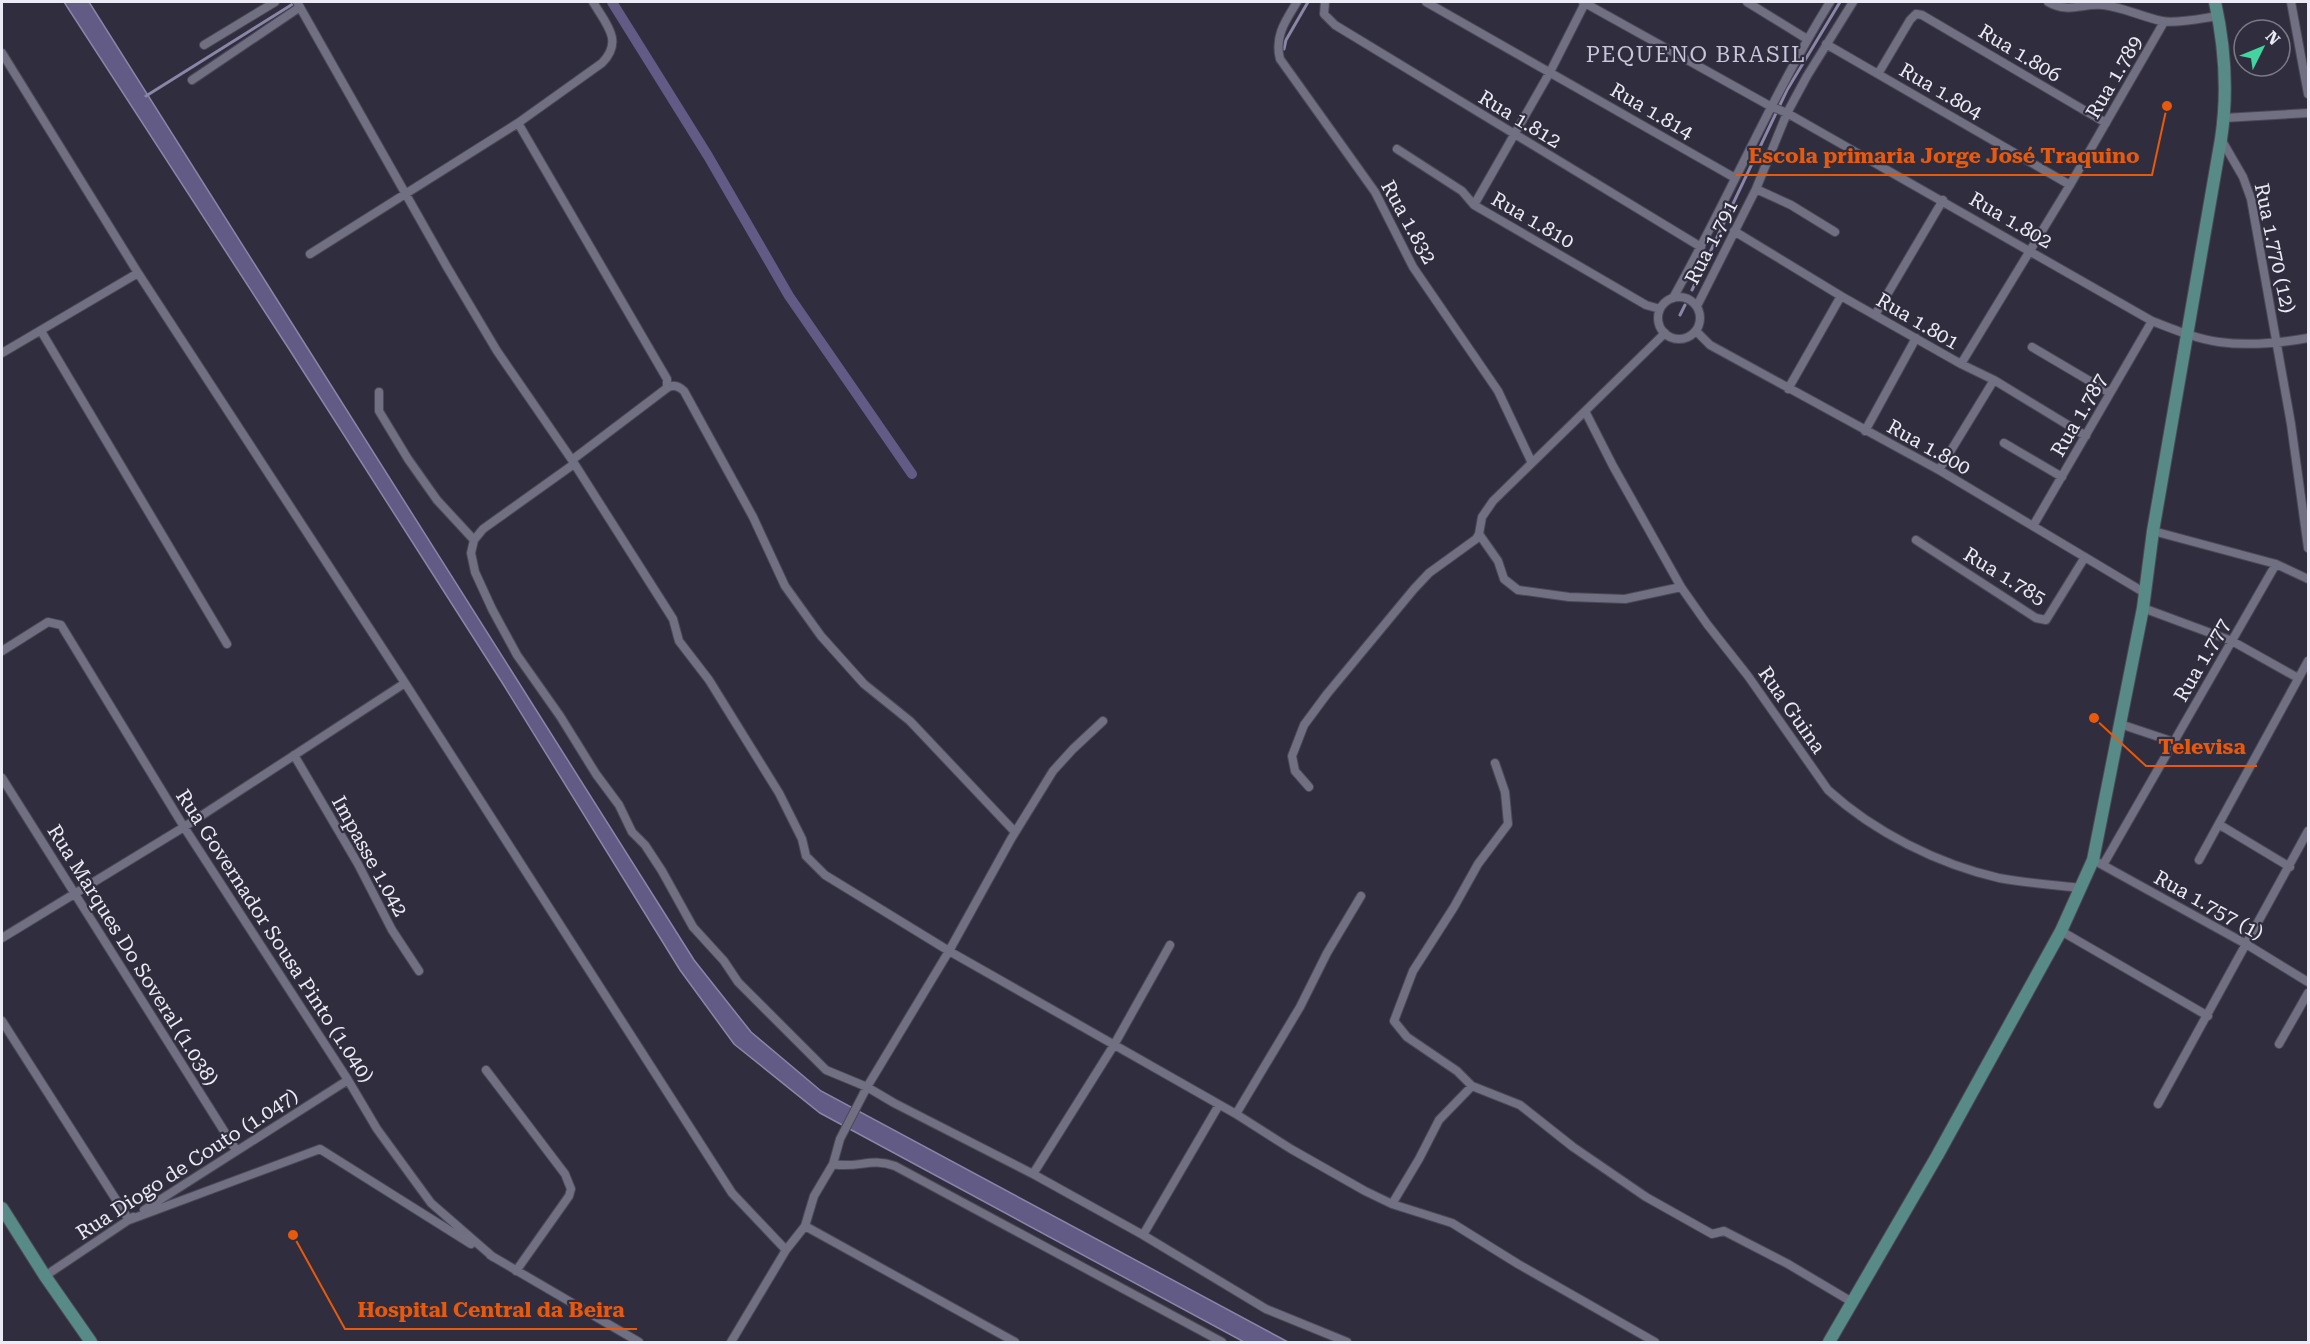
<svg xmlns="http://www.w3.org/2000/svg" width="2310" height="1344" viewBox="0 0 2310 1344" font-family="'Roboto Serif',serif">
	<style>
		.water { fill: #615b86; stroke: #8a86a7; stroke-width: 1.5 }
		.lines { fill: none; stroke-linecap: round; stroke-linejoin: round }
		.stream { stroke: #8a86a7; stroke-width: 3 }
		.canal { stroke: #615b86; stroke-width: 10 }
		.street-casing { stroke: #4b4957; stroke-width: 10 }
		.secondary-casing { stroke: #4b4957; stroke-width: 14 }
		.street { stroke: #716f82; stroke-width: 8 }
		.secondary { stroke: #588b88; stroke-width: 12 }
		.labels { text-anchor: middle; dominant-baseline: central; stroke-width: 4.5; stroke-linejoin: round; paint-order: stroke }
		.street-label { font-size: 20px; fill: #ebebf5; stroke: #302e3e }
		.quarter-label { font-size: 22px; letter-spacing: 1.5px; fill: #c7c5da; stroke: #302e3e }
		.leader { fill: none; stroke: #e8590c; stroke-width: 2 }
		.callout-dot { fill: #e8590c; stroke: #302e3e; stroke-width: 2 }
		.callout-label { font-size: 21px; text-anchor: middle; font-weight: bold; fill: #e8590c; stroke: #302e3e; stroke-width: 4.5; stroke-linejoin: round; paint-order: stroke }
	</style>
	<rect width="100%" height="100%" fill="#302e3e"/>
	<path class="water" d="M64 2H89L694 960 751 1032 821 1091 1288 1342H1244L820 1113 734 1044 680 970 503 684 289 349Z"/>
	<g class="lines">
		<path class="stream" d="M1284 49 1286 40 1308 2
			M146 96 296 2
			M1692 290 1787 90 1840 2
			M1680 315 1685 305"/>
		<path class="canal" d="M612 2 708 156 789 296 912 474"/>
		<defs>
			<path id="street" d="M297 2 447 267 497 351 572 460 673 619 679 641 709 680 779 793 802 839 806 856 825 875 949 951 1236 1114 1291 1149 1365 1191 1392 1204 1452 1223 1518 1264 1655 1342
				M1297 2C1286 20 1274 36 1280 59L1375 192 1413 267 1498 391 1531 461
				M1325 2 1324 14 1335 25 1701 247
				M1426 2 1735 178
				M1583 2 1770 106 1787 113 2152 321C2173 329 2196 339 2219 342 2248 346 2280 343 2308 338
				M1747 2 1807 39
				M2048 2C2070 14 2081 3 2103 5 2123 7 2142 17 2162 21 2176 24 2203 18 2218 16
				M2291 2 2308 94
				M1826 44 2070 185
				M204 45 275 2
				M2 53 138 273 405 683 732 1193 786 1250
				M1878 74 1910 20 1916 14 1922 15 2106 123
				M192 80 300 7
				M2224 118 2308 113
				M518 123 667 379V388L572 460
				M2221 139 2243 177 2251 199 2291 424 2308 548
				M1397 149 1462 191 1474 205 1646 305 1660 309
				M1756 189 1791 205 1835 232
				M1474 205 1550 72 1585 3
				M1734 231 1841 296 1961 364 1994 380 2086 436
				M310 254 518 123 602 63C624 41 606 24 593 2
				M1658 318a21 21 0 1 1 42 0a21 21 0 1 1-42 0Z
				M1673 298C1728 200 1771 97 1830 2
				M1697 306 1756 189 1787 113 1807 76 1853 2
				M1875 315 1943 200
				M41 331 227 644
				M1696 331 1710 345 1939 470 2145 593
				M2032 347 2110 393
				M2 353 138 273
				M1961 364 2070 185 2164 22
				M667 388C673 384 679 386 684 391L753 517 785 586 821 636 864 684 910 721 1015 832
				M1788 389 1841 296
				M379 392V411L408 459 437 500 474 540
				M1586 413 1613 466 1681 587 1707 624 1748 676 1828 790C1874 832 1938 864 1999 878 2026 883 2054 885 2081 888
				M1865 431 1916 338
				M2004 443 2062 477
				M574 464 483 529 474 540 471 553 475 572 492 609 517 655 560 716 596 774 619 805 632 832 645 845 662 871 693 927 724 961 738 982 826 1070 867 1087 894 1103 1033 1174 1143 1235 1266 1309 1347 1342
				M1939 470 1994 380
				M2033 526 2152 321
				M2153 531 2276 564 2308 579
				M1479 534 1498 561 1504 579 1518 590 1569 597 1625 599 1681 587
				M1916 540 2036 618 2046 620 2085 557
				M2143 608 2232 641 2298 678
				M2 651 48 622 61 625 184 827 348 1080 377 1129 431 1203 493 1257
				M2120 724 2174 742
				M294 755 358 864 392 930 419 971
				M1495 763 1505 792 1508 824 1478 864 1454 907 1413 971 1394 1021 1407 1037 1457 1071 1472 1086 1520 1105 1573 1147 1646 1197 1712 1234 1724 1231 1788 1264 1852 1302
				M2 778 236 1150
				M1309 787 1295 771 1292 756 1304 725 1327 694 1414 589 1429 573 1476 539 1479 534 1482 517 1493 501 1665 333
				M2220 825 2290 867
				M2199 860 2308 661
				M2099 863 2246 944 2308 982
				M2103 865 2276 564
				M2061 931 2208 1016
				M2 938 184 827 405 683
				M2 1021 129 1220 320 1149 471 1244
				M2279 1044 2308 993
				M486 1070 565 1174 571 1189 569 1196 516 1271
				M2158 1104 2308 831
				M1236 1114 1300 1007 1327 953 1361 896
				M833 1164 840 1139 867 1087 949 951 1011 839 1053 771 1073 749 1103 721
				M1033 1174 1114 1045 1170 945
				M1392 1204 1419 1159 1439 1120 1472 1086
				M144 1210 348 1080
				M805 1226 1015 1342
				M1143 1235 1219 1105
				M490 1255 639 1342
				M45 1276 133 1217
				M731 1342 786 1250 805 1226 814 1196 833 1164C858 1169 870 1157 895 1166L1222 1342"/>
			<path id="secondary" d="M2 1208 45 1276 91 1342
				M1829 1342 1937 1156 2061 931 2093 860 2143 608 2153 531 2221 139C2228 93 2225 47 2215 2"/>
		</defs>
		<use href="#street" class="street-casing"/>
		<use href="#secondary" class="secondary-casing"/>
		<use href="#street" class="street"/>
		<use href="#secondary" class="secondary"/>
	</g>
	<g class="labels">
		<g class="street-label">
			<text transform="translate(2020 53) rotate(31)">Rua 1.806</text>
			<text transform="translate(2114 77) rotate(-60)">Rua 1.789</text>
			<text transform="translate(1941 91) rotate(30)">Rua 1.804</text>
			<text transform="translate(1652 111) rotate(30)">Rua 1.814</text>
			<text transform="translate(1520 119) rotate(31)">Rua 1.812</text>
			<text transform="translate(1533 220) rotate(30)">Rua 1.810</text>
			<text transform="translate(2011 220) rotate(30)">Rua 1.802</text>
			<text transform="translate(1409 222) rotate(61)">Rua 1.832</text>
			<text transform="translate(1711 242) rotate(-63)">Rua 1.791</text>
			<text transform="translate(2275 248) rotate(78)">Rua 1.770 (12)</text>
			<text transform="translate(1918 321) rotate(30)">Rua 1.801</text>
			<text transform="translate(2079 415) rotate(-60)">Rua 1.787</text>
			<text transform="translate(1929 447) rotate(29)">Rua 1.800</text>
			<text transform="translate(2005 576) rotate(31)">Rua 1.785</text>
			<text transform="translate(2202 660) rotate(-60)">Rua 1.777</text>
			<text transform="translate(1792 710) rotate(55)">Rua Guina</text>
			<text transform="translate(370 856) rotate(61)">Impasse 1.042</text>
			<text transform="translate(2209 905) rotate(29)">Rua 1.757 (1)</text>
			<text transform="translate(275 936) rotate(57)">Rua Governador Sousa Pinto (1.040)</text>
			<text transform="translate(133 955) rotate(58)">Rua Marques Do Soveral (1.038)</text>
			<text transform="translate(187 1164) rotate(-33)">Rua Diogo de Couto (1.047)</text>
		</g>
		<g class="quarter-label">
			<text x="1696" y="54">PEQUENO BRASIL</text>
		</g>
	</g>
	<path class="leader" d="M2167 106L2152 175H1736M2094 718L2146 766H2257M293 1235L345 1329H637"/>
	<g class="callout-dot">
		<circle cx="2167" cy="106" r="6"/>
		<circle cx="2094" cy="718" r="6"/>
		<circle cx="293" cy="1235" r="6"/>
	</g>
	<g class="callout-label">
		<text x="1944" y="163">Escola primaria Jorge José Traquino</text>
		<text x="2202" y="754">Televisa</text>
		<text x="491" y="1317">Hospital Central da Beira</text>
	</g>
	<rect width="2310" height="1344" fill="none" stroke="#ebebf5" stroke-width="6"/>
	<g transform="translate(2262 48) rotate(47)"><circle r="28" fill="#302e3e" stroke="#7b7a87" stroke-width="1.5"/>
	<path d="M0-4.5L10 22L0 15L-10 22Z" fill="#44d49f"/>
	<text y="-9" font-size="16" font-weight="bold" text-anchor="middle" fill="#ebebf5">N</text>
	</g>
</svg>
